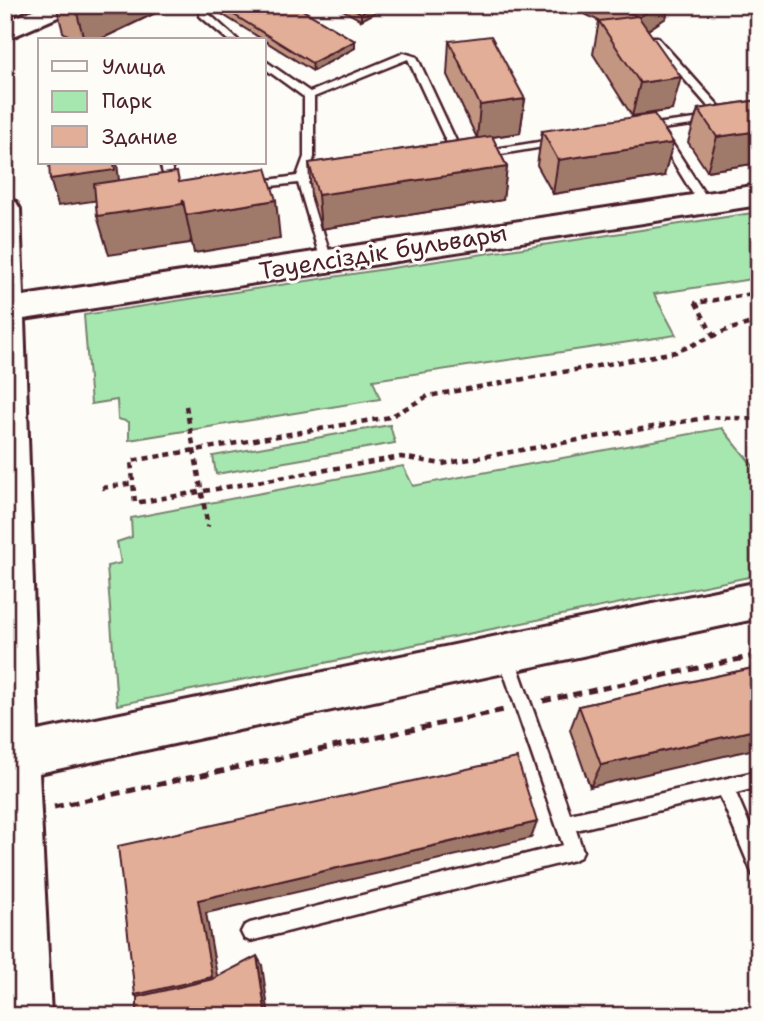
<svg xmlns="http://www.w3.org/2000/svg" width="764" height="1021" viewBox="0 0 764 1021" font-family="'Shantell Sans',sans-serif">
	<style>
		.green { fill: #a6e7b0; stroke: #78836e; stroke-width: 2 }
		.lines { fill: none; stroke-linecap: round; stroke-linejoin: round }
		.lane-casing { stroke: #4a1f2b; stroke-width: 5 }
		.secondary-casing { stroke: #4a1f2b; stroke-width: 6 }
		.path-far1 { stroke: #4a1f2b; stroke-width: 4.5; stroke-dasharray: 6 5; stroke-linecap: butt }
		.path { stroke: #4a1f2b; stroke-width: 5; stroke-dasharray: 9 6; stroke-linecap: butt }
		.lane { fill: #fdfcf7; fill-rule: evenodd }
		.secondary { fill: #fdfcf7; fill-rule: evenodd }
		.wall { fill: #c39682; stroke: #4a1f2b; stroke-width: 2 }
		.shaded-wall { fill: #9f7a6a; stroke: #4a1f2b; stroke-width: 2 }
		.building { fill: #e3ae97; stroke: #4a1f2b; stroke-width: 2 }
		.labels { text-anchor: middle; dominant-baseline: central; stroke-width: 6; stroke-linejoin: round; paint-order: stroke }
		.street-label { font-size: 24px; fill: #4a1f2b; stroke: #fdfcf7 }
	</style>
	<rect width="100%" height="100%" fill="#fdfcf7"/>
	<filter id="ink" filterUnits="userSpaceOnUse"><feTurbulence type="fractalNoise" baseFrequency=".0143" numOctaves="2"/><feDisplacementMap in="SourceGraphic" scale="14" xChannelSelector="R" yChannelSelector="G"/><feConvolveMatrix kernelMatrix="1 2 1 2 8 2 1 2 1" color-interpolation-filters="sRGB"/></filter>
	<g filter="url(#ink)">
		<path class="green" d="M759 212V278L654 294 676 335 373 380 380 399 129 440V422L118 419 117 400 91 404 84 315Z
			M390 425 395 443 216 474 213 456Z
			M722 428 759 473V575L117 705 107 566 121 563 117 542 132 537 131 518 403 466 413 486Z"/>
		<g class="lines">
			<defs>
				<path id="lane" d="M200 5H209L208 13 238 40H228L200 16Z
					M651 37H657L728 116V120H720L651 41Z
					M404 53 417 57 464 158 459 161 454 158 408 59 314 97V157L309 175 328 173 333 176 328 179 308 182 332 261 330 264H322L298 183 254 188 249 185 254 182 297 176 304 157V97L264 68V60L310 92Z
					M712 117 716 118V122L646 131 641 128 646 125Z
					M661 131 666 134 711 204 709 207 705 208 699 204 656 134Z
					M557 139 562 142 561 144 483 157 478 154 483 151Z
					M160 163H170L176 183 181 187 180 189 167 187Z
					M506 649 511 651 514 656 570 814 759 771V787L736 793 759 847V878L753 875 720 796 576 830 583 851 580 857 574 860 250 941 244 938 241 932 244 926 250 923 563 845 498 656 501 651Z"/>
				<path id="secondary" d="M44 5H77L74 10 5 40V22Z
					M759 185V205L24 319 38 731 759 582V618L39 773 51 1016H5V199L16 202 20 209 23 296Z"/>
			</defs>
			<use href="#lane" class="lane-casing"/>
			<use href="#secondary" class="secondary-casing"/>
			<path class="path-far1" d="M759 321 727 330 676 352 428 396 390 417 131 461 135 503 401 457 442 464 710 417 759 419
				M714 337 696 303 759 293
				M186 406 208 527
				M102 488 134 483"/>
			<path class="path" d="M543 701 759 655
				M54 807 504 710"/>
			<use href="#lane" class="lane"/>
			<use href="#secondary" class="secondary"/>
		</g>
		<path class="wall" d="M56 5H172L99 40H76L63 32Z
			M211 5H294L355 41V48L313 71 212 8Z
			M334 5H389L361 20Z
			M567 5H669L666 18 648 30 672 110 632 116 593 54 599 21Z
			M449 41 525 99 520 133 492 137 507 167 503 200 321 229 311 196 309 163 477 138 447 75Z
			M759 100V163L707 171 688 142 698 109Z
			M542 131 664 176 553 194 537 165Z
			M753 668 590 787 570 730 579 706Z"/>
		<path class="shaded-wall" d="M95 5H172L99 40H84L77 13Z
			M375 5H389L361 20V13Z
			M659 5H669L666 18 635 38 639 17Z
			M355 41V48L313 71 312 63Z
			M681 77 672 110 632 116 640 83Z
			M525 99 520 133 477 139 480 105Z
			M759 131V163L707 171 717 137Z
			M673 143 664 176 553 194 558 160Z
			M114 163H117L121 197 58 206 50 179Z
			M507 167 503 200 321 229 318 195Z
			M183 200 191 239 190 243 109 255 97 216Z
			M276 200 280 239 194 253 186 215Z
			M759 729V748L590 787 601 765Z
			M537 822 531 838 206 913 219 987 145 1005 135 995 198 900Z
			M257 956 262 965 269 1016H266Z"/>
		<path class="building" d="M65 5H95L77 13Z
			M218 5H294L355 41 312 63Z
			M347 5H375L361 13Z
			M614 5H659L639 17Z
			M638 16 681 77 640 83 599 21Z
			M491 36 525 99 480 105 449 41Z
			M759 100V131L717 137 698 109Z
			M654 114 673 143 558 160 542 131Z
			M492 136 507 167 318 195 309 163Z
			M49 163H114L115 170 50 179Z
			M266 168 276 200 186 215 183 200 182 204 97 216 94 184 177 172 179 182Z
			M753 668 759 680V729L601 765 579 706Z
			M517 758 537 822 198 900 212 977 135 995 118 846Z
			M257 956 266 1016H137V997L213 979Z"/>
	</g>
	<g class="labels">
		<g class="street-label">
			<text transform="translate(383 252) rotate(-9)">Тәуелсіздік бульвары</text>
		</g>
	</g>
	<rect width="764" height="1021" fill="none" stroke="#fdfcf7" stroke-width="28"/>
	<rect x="14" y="14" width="736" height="993" fill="none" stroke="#4a1f2b" stroke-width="2.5" filter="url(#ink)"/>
	<rect x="38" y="38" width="228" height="126" fill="#fdfcf7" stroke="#b5a4a5" stroke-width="2"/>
	<rect x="52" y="61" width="35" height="10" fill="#fdfcf7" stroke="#b5a4a5" stroke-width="2"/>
	<text x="102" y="74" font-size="21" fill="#4a1f2b">Улица</text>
	<rect x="52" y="91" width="35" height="21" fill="#a6e7b0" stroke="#b5a4a5" stroke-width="2"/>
	<text x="102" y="108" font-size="21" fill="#4a1f2b">Парк</text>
	<rect x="52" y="126" width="35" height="21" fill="#e3ae97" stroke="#b5a4a5" stroke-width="2"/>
	<text x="102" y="144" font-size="21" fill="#4a1f2b">Здание</text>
</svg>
